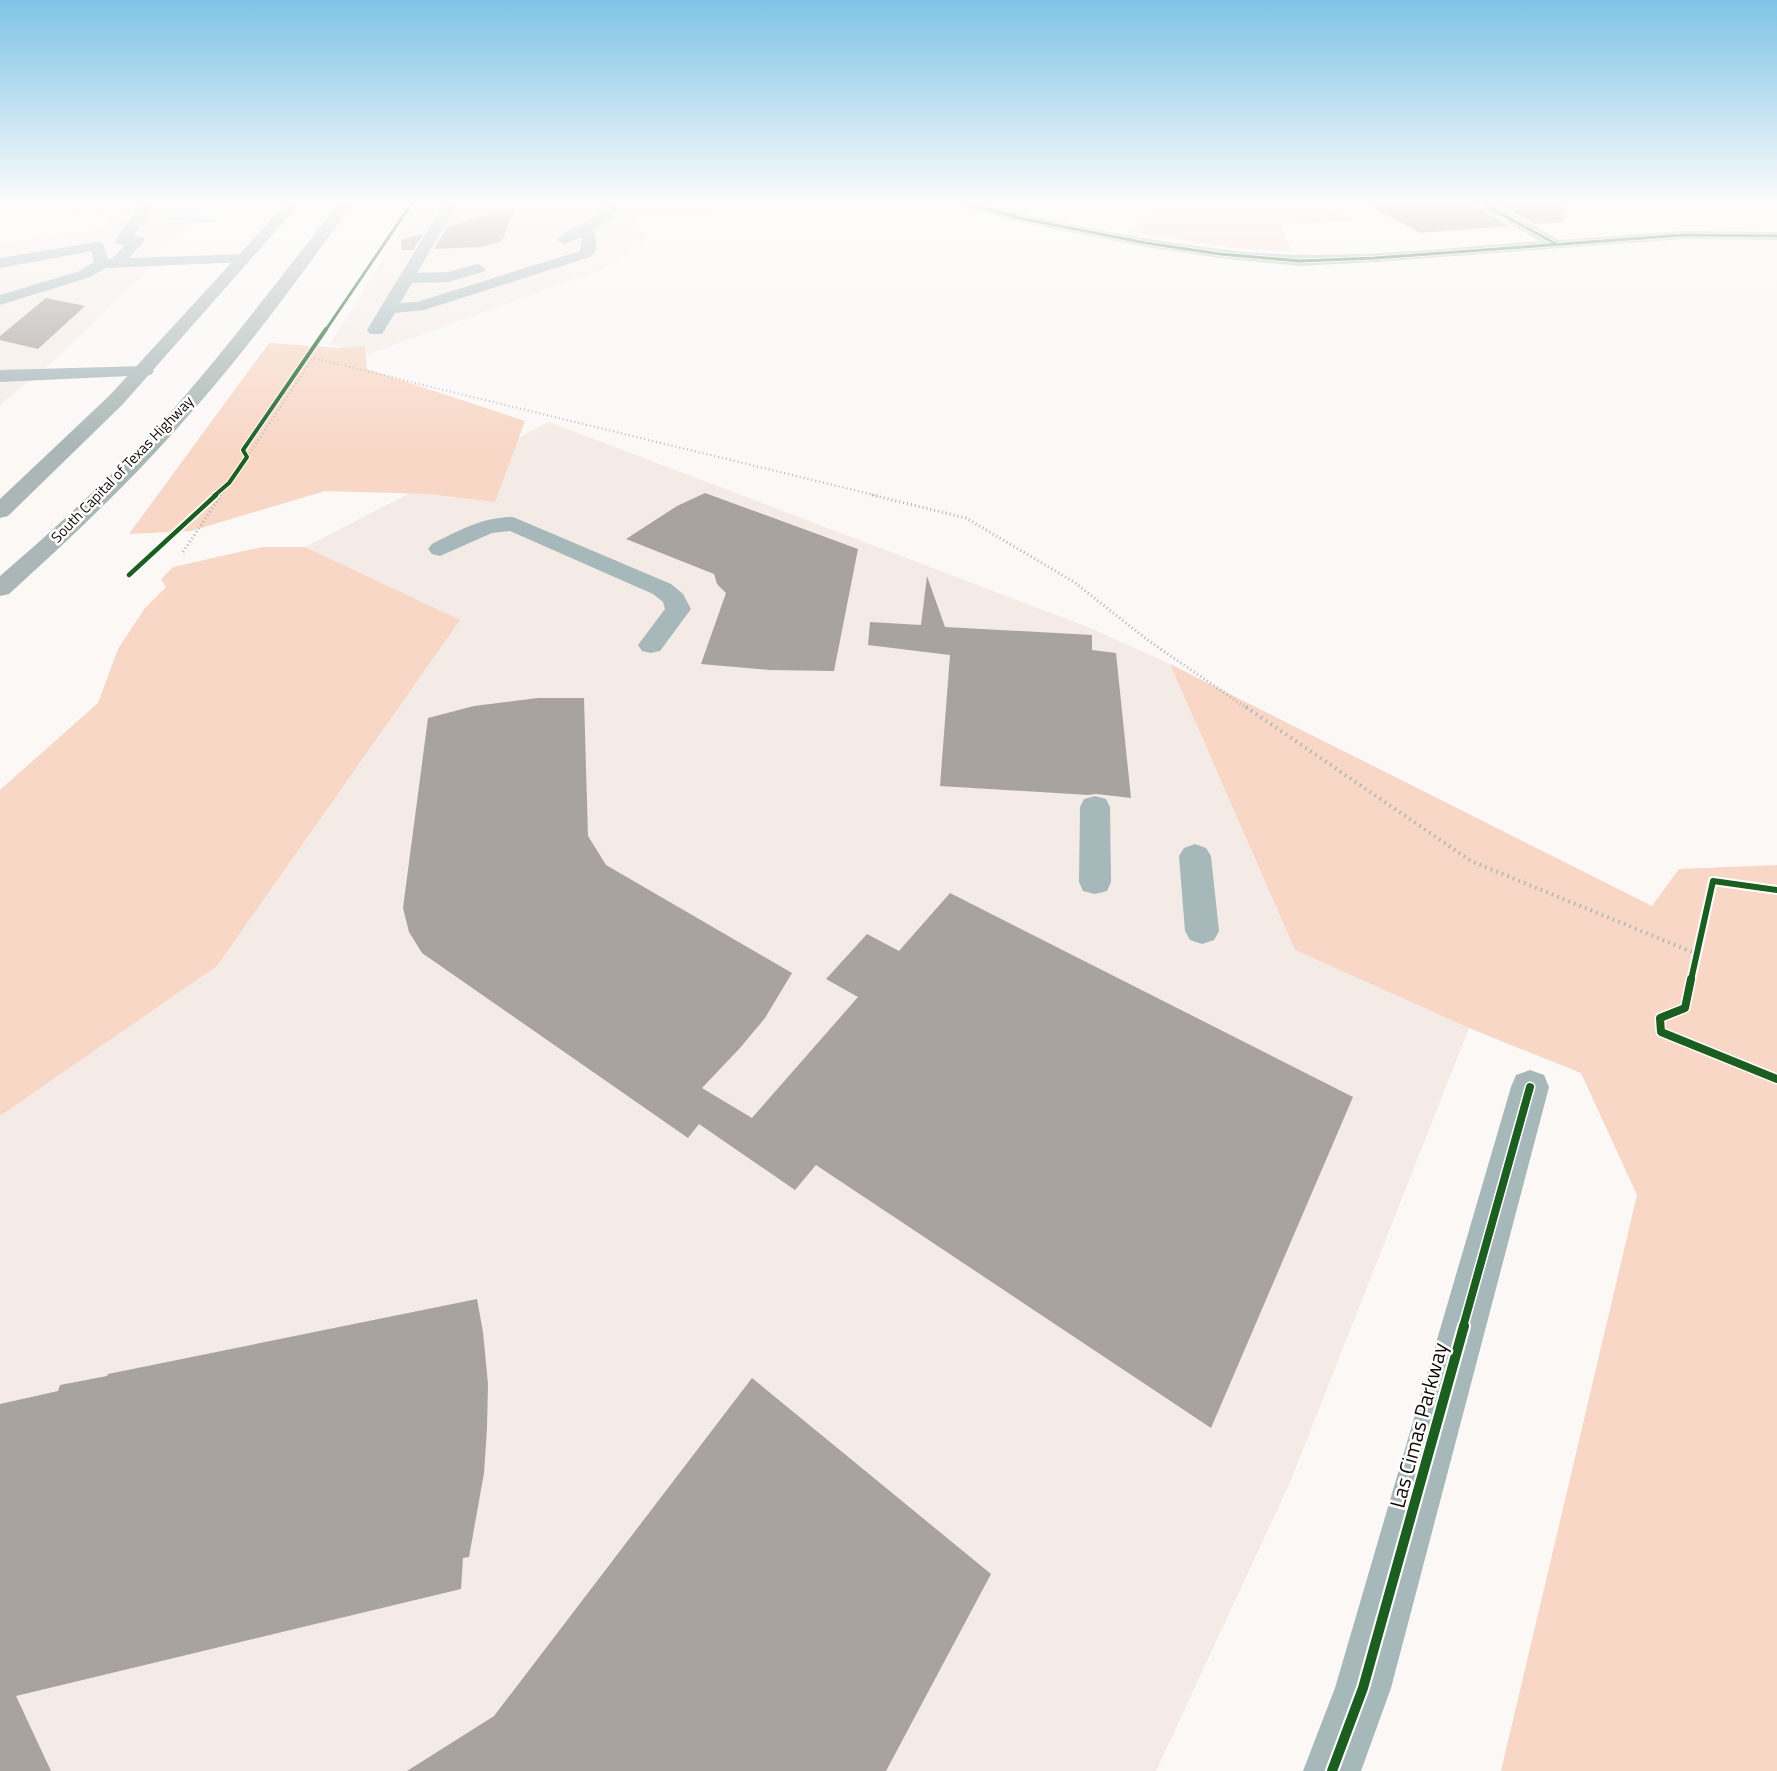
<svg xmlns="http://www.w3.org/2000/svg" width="1777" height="1771" viewBox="0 0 1777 1771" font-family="'Titillium Web',sans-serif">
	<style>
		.built { fill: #f5ebe6 }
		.green { fill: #f8d7c6 }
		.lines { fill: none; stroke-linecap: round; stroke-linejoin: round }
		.stream { fill: #80dbe2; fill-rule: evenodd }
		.building { fill: #a8a39f }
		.path-far2 { stroke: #acb7b7; stroke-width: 2; stroke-dasharray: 1 3; stroke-linecap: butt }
		.path-far1 { stroke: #acb7b7; stroke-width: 3; stroke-dasharray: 1 3; stroke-linecap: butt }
		.path { stroke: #acb7b7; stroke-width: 4; stroke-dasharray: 1.5 4.5; stroke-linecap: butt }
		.minor { fill: #a6b8ba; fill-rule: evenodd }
		.highway { fill: #aab7b6; fill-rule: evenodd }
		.cycleway-far5-casing { stroke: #fff; stroke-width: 4.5 }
		.cycleway-far4-casing { stroke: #fff; stroke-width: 6 }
		.cycleway-far3-casing { stroke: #fff; stroke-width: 8 }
		.cycleway-far2-casing { stroke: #fff; stroke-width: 10 }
		.cycleway-far1-casing { stroke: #fff; stroke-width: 11 }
		.cycleway-casing { stroke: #fff; stroke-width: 14 }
		.cycleway-far5 { stroke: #1b5e20; stroke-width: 3 }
		.cycleway-far4 { stroke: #1b5e20; stroke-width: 4 }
		.cycleway-far3 { stroke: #1b5e20; stroke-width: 4.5 }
		.cycleway-far2 { stroke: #1b5e20; stroke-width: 6 }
		.cycleway-far1 { stroke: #1b5e20; stroke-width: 8 }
		.cycleway { stroke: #1b5e20; stroke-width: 10 }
		.labels { text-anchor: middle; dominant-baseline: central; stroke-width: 5; stroke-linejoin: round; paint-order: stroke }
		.far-street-label { font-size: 15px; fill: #130905; stroke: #fff }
		.near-street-label { font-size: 21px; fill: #130905; stroke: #fff }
	</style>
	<rect width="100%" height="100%" fill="#fbf8f6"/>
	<path class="built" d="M125 200H220L58 357 0 405V245L104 228 119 205Z
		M421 200H784L798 211 634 219 647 240 599 270 366 355 330 344Z
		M549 422 1090 628 1170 664 1295 950 1469 1028 1291 1480 1156 1771H0V1116L217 966 459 620 305 547Z"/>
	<path class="green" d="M1155 200H1305L1358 220 1280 225 1292 252 1236 248 1129 232 1164 203Z
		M269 343 341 348 365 346 367 369 525 421 495 502 430 494 325 491 191 531 129 534Z
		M262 547H305L460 620 217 966 0 1116V790L98 703 118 649 145 608 166 587 161 579 173 567Z
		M1170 664 1652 906 1679 869 1777 865V1771H1501L1637 1195 1581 1073 1469 1028 1295 950Z"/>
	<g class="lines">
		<path class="stream" d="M27 200H32L36 203 64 204 101 215 99 216 64 206 35 205Z
			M172 218 215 220 217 221 215 222 170 220Z"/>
	</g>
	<path class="building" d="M1358 200H1467L1509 226 1420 233Z
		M1491 200H1564V222L1535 224Z
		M516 206 502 241 481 247 434 249 447 227Z
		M423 234 413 250H402L401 240Z
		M46 298 85 306 38 349 0 340V336Z
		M705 493 858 549 834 671 770 670 701 664 726 593 717 584 714 574 626 539 677 506Z
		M927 576 945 627 1092 635V650L1116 653 1131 798 1096 794 1088 795 940 786 950 655 868 645 870 622 921 625Z
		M538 698H584L588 836 606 865 792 973 765 1018 740 1048 702 1088 752 1118 858 997 826 979 867 934 899 951 950 893 1353 1097 1211 1428 816 1165 795 1190 699 1124 688 1138 422 953 409 932 403 908 428 718 474 706Z
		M477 1299 483 1332 488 1384 487 1428 484 1473 469 1557 463 1558 461 1589 16 1696 51 1771H0V1404L58 1391 60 1385 107 1376 108 1374Z
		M752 1378 991 1574 886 1771H407L494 1716Z"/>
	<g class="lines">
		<path class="path-far2" d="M247 457 313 358 878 496
			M220 496 229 483"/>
		<path class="path-far1" d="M872 495 966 518 1074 582 1149 641 1248 709
			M183 552 221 495"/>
		<path class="path" d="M1246 707 1471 861 1697 954"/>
		<path class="minor" d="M143 200H157L133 236 143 237 145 240 129 258 245 254 252 258 245 262 106 268 90 277 0 305V295L80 271 94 262 92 251 0 268V258L98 242 103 243 108 259H112L125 245 117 244 115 241Z
			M446 200H491L484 204 456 206 417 273 448 272 478 264 486 269 483 272 448 282 412 283 400 303 417 302 580 251 582 237 564 244 557 240C570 225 594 226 606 203L604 200H618L620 203 610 218 593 231 596 235V251L590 257 424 310 395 313 382 334H370L367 330Z
			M946 200C975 200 999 209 1026 215 1090 229 1154 241 1219 249 1326 263 1433 249 1540 241L1469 200H1486L1559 240 1683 231 1777 232V240L1683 239 1375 262 1300 266 1220 258 1146 247 1024 223 948 203Z
			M145 366 151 367 154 371 151 375 0 382V370Z
			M513 517 671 584 683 594 691 609 660 651 651 653 642 651 638 645 665 609 663 602 653 594 510 531 492 533 440 556 432 554 428 549 432 544C458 531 483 517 513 517Z
			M1095 796 1106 799 1110 807 1111 882 1107 891 1095 894 1083 891 1079 882 1080 807 1084 799Z
			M1195 844 1206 848 1211 856 1219 931 1214 940 1202 944 1190 940 1185 931 1179 856 1184 848Z
			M1530 1070 1544 1075 1549 1087 1391 1688 1361 1771H1303L1335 1688 1511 1087 1516 1075Z"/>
		<path class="highway" d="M289 200H303L123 404 8 516 0 518V499L110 395Z
			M341 200H355C298 280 238 362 172 434 121 491 65 543 9 594L0 596V576C56 528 111 477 161 423 225 352 282 275 341 200Z"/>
		<defs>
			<path id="cycleway-far5" d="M953 200 1024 219 1146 243 1220 254 1300 261 1375 258 1683 235 1777 236
				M1476 200 1556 244
				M325 331 414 200"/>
			<path id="cycleway-far4" d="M214 496 229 483 247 457 243 450 326 329"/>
			<path id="cycleway-far3" d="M129 575 216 495"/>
			<path id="cycleway-far2" d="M1691 980 1713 881 1777 890"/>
			<path id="cycleway-far1" d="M1691 979 1685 1008 1660 1018 1661 1032 1777 1079
				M1463 1327 1530 1087"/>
			<path id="cycleway" d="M1332 1771 1363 1688 1464 1326"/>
		</defs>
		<use href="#cycleway-far5" class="cycleway-far5-casing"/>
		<use href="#cycleway-far4" class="cycleway-far4-casing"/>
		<use href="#cycleway-far3" class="cycleway-far3-casing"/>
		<use href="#cycleway-far2" class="cycleway-far2-casing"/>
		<use href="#cycleway-far1" class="cycleway-far1-casing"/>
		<use href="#cycleway" class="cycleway-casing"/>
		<use href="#cycleway-far5" class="cycleway-far5"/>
		<use href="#cycleway-far4" class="cycleway-far4"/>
		<use href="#cycleway-far3" class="cycleway-far3"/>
		<use href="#cycleway-far2" class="cycleway-far2"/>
		<use href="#cycleway-far1" class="cycleway-far1"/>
		<use href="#cycleway" class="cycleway"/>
	</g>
	<linearGradient id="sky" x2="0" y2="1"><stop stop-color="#7ec4e6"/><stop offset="0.45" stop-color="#fdfcfb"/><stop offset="1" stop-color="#fdfcfb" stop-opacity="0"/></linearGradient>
	<rect width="1777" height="448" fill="url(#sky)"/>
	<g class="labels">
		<g class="far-street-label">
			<text transform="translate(122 469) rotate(-46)">South Capital of Texas Highway</text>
		</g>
		<g class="near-street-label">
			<text transform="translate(1418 1425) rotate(-75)">Las Cimas Parkway</text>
		</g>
	</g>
</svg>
